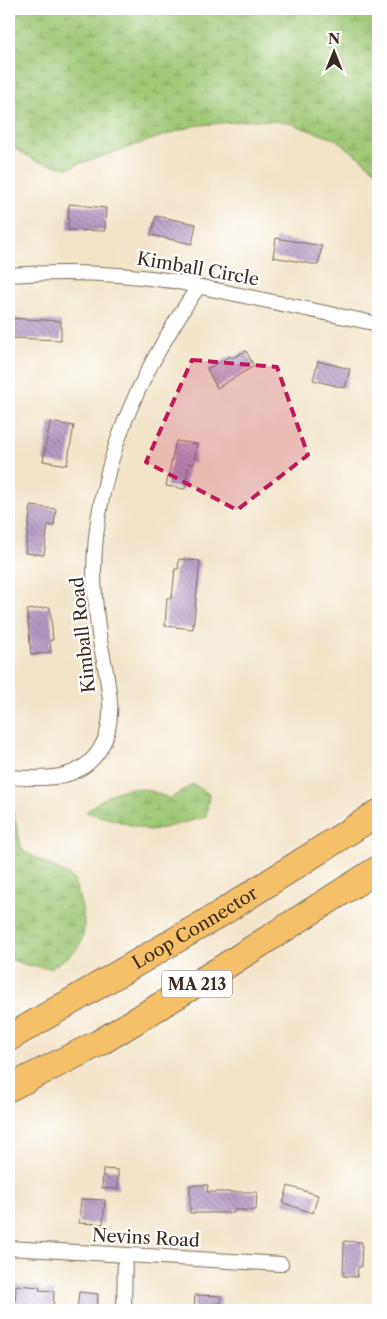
<svg xmlns="http://www.w3.org/2000/svg" width="387" height="1319" viewBox="0 0 387 1319" font-family="'Libre Caslon Text',serif">
	<style>
		.wetland { fill: url(#wetland-marsh); stroke: #6e7949 }
		.building { fill: url(#building-back-hatch) }
		.lines { fill: none; stroke-linecap: round; stroke-linejoin: round }
		.street-casing { stroke: #7b6b5a; stroke-width: 16 }
		.highway-casing { stroke: #7b6b5a; stroke-width: 28 }
		.street { stroke: #fff; stroke-width: 14 }
		.highway { stroke: #f6c06b; stroke-width: 26 }
		.marked { fill: #c2185b; fill-opacity: 0.2; stroke: #c2185b; stroke-width: 4; stroke-dasharray: 10 6; stroke-linejoin: round }
		.labels { text-anchor: middle; dominant-baseline: central; stroke-width: 4.5; stroke-linejoin: round; paint-order: stroke }
		.shield { fill: #fff; stroke: #766a62; stroke-width: 1 }
		.shield-label { font-size: 16px; font-weight: bold; fill: #3b2a1e }
		.street-label { font-size: 18px; fill: #3b2a1e; stroke: #fff }
	</style>
	<defs>
		<pattern id="wetland-marsh" width="20" height="14" patternUnits="userSpaceOnUse" patternTransform="scale(1.25)"><rect width="20" height="14" fill="#a0c874"/><path d="M1 5h8M5 5V1M11 12h8M15 12V8" fill="none" stroke="#84a35f"/></pattern>
		<pattern id="building-back-hatch" width="6" height="6" patternUnits="userSpaceOnUse" patternTransform="scale(1.25)"><rect width="6" height="6" fill="#b39ac3"/><path d="M-1 5l2 2M0 0l6 6M5-1l2 2" fill="none" stroke="#937e9e"/></pattern>
	</defs>
	<rect width="100%" height="100%" fill="#fff"/>
	<filter id="ink" filterUnits="userSpaceOnUse"><feTurbulence type="fractalNoise" baseFrequency=".02" numOctaves="2"/><feDisplacementMap in="SourceGraphic" scale="10" xChannelSelector="R" yChannelSelector="G"/><feConvolveMatrix kernelMatrix="1 2 1 2 8 2 1 2 1" color-interpolation-filters="sRGB"/></filter>
	<filter id="wash" filterUnits="userSpaceOnUse"><feTurbulence type="fractalNoise" baseFrequency=".0096" numOctaves="4" result="noise"/><feDisplacementMap in="SourceGraphic" scale="20" xChannelSelector="R" yChannelSelector="G"/><feGaussianBlur stdDeviation="1.12" result="paint"/><feColorMatrix in="noise" values="0 0 0 0 0 0 0 0 0 0 0 0 0 0 0 0 0 1.4 0 .05"/><feComposite in="paint" operator="in"/></filter>
	<g filter="url(#wash)">
		<rect width="100%" height="100%" fill="#f2e4c9"/>
		<path class="wetland" d="M9 9H378V172L337 140 286 122 253 120 193 126 67 168 36 161 9 145Z
			M193 784 209 794 206 817 152 831 86 812C117 786 134 781 170 799Z
			M9 804 12 808 22 850 73 878C79 898 91 926 79 946 73 955 59 962 51 968L26 965 9 959Z"/>
		<g id="blocks">
			<path class="building" d="M69 204 106 208 105 231 68 230Z
				M156 216 196 224 192 244 151 235Z
				M276 238 322 246 318 265 273 257Z
				M9 318 61 321V340L9 338Z
				M246 351 254 366 217 388 207 369 230 356 232 358Z
				M318 361 350 369 345 388 313 380Z
				M50 422 74 426 67 465 43 461Z
				M176 441 197 444 194 464 189 463 185 489 166 486Z
				M31 506 56 509 54 526 48 525 44 555 25 553Z
				M179 559 200 561 193 629 165 626 167 598H172L175 569H178Z
				M50 607 53 640H50L51 652 31 655 27 610Z
				M103 1169 118 1170V1189L102 1188Z
				M190 1185H208L207 1192H257L256 1210H234V1213H190Z
				M288 1186 318 1195 313 1213 283 1203Z
				M81 1199 105 1200 103 1224 79 1223Z
				M344 1241 362 1242 361 1267H358L357 1277 343 1276Z
				M16 1285 40 1287 39 1290 54 1291 53 1309 15 1306Z
				M79 1292 98 1294 97 1310H77Z
				M195 1295 221 1296 220 1310H194Z"/>
		</g>
	</g>
	<g filter="url(#ink)">
		<use href="#blocks" fill-opacity="0" stroke="#7b6b5a" stroke-width="1"/>
		<g class="lines">
			<defs>
				<path id="street" d="M9 275C64 271 119 273 173 281L378 324
					M9 777C43 779 80 782 100 749 121 716 104 670 99 634 96 613 94 592 94 570 96 463 140 373 198 287
					M9 1248 281 1264
					M124 1310 125 1255"/>
				<g id="highway">
					<path id="s1" d="M9 1038 220 914 378 813"/>
					<path d="M9 1088 99 1043 219 970 378 869"/>
				</g>
			</defs>
			<use href="#street" class="street-casing"/>
			<use href="#highway" class="highway-casing"/>
			<use href="#street" class="street"/>
			<use href="#highway" class="highway"/>
		</g>
	</g>
	<path class="marked" d="M192 360 277 367 308 455 237 510 146 462Z"/>
	<g class="labels">
		<rect class="shield" x="162" y="970.5" width="70" height="27" rx="4"/>
		<g class="shield-label">
			<text x="197" y="984">MA 213</text>
		</g>
		<g class="street-label">
			<text transform="translate(198 269) rotate(10)">Kimball Circle</text>
			<text transform="translate(83 635) rotate(-96)">Kimball Road</text>
			<text stroke="none"><textPath href="#s1" startOffset="216">Loop Connector</textPath></text>
			<text transform="translate(146 1238) rotate(3)">Nevins Road</text>
		</g>
	</g>
	<rect width="387" height="1319" fill="none" stroke="#fff" stroke-width="30"/>
	<g transform="translate(334 52)" stroke="#ffffff" stroke-width="4" paint-order="stroke">
	<path d="M0-4L9 19L0 12L-9 19Z" fill="#3b2a1e"/>
	<text y="-8" font-size="14" font-weight="bold" text-anchor="middle" fill="#3b2a1e">N</text>
	</g>
</svg>
